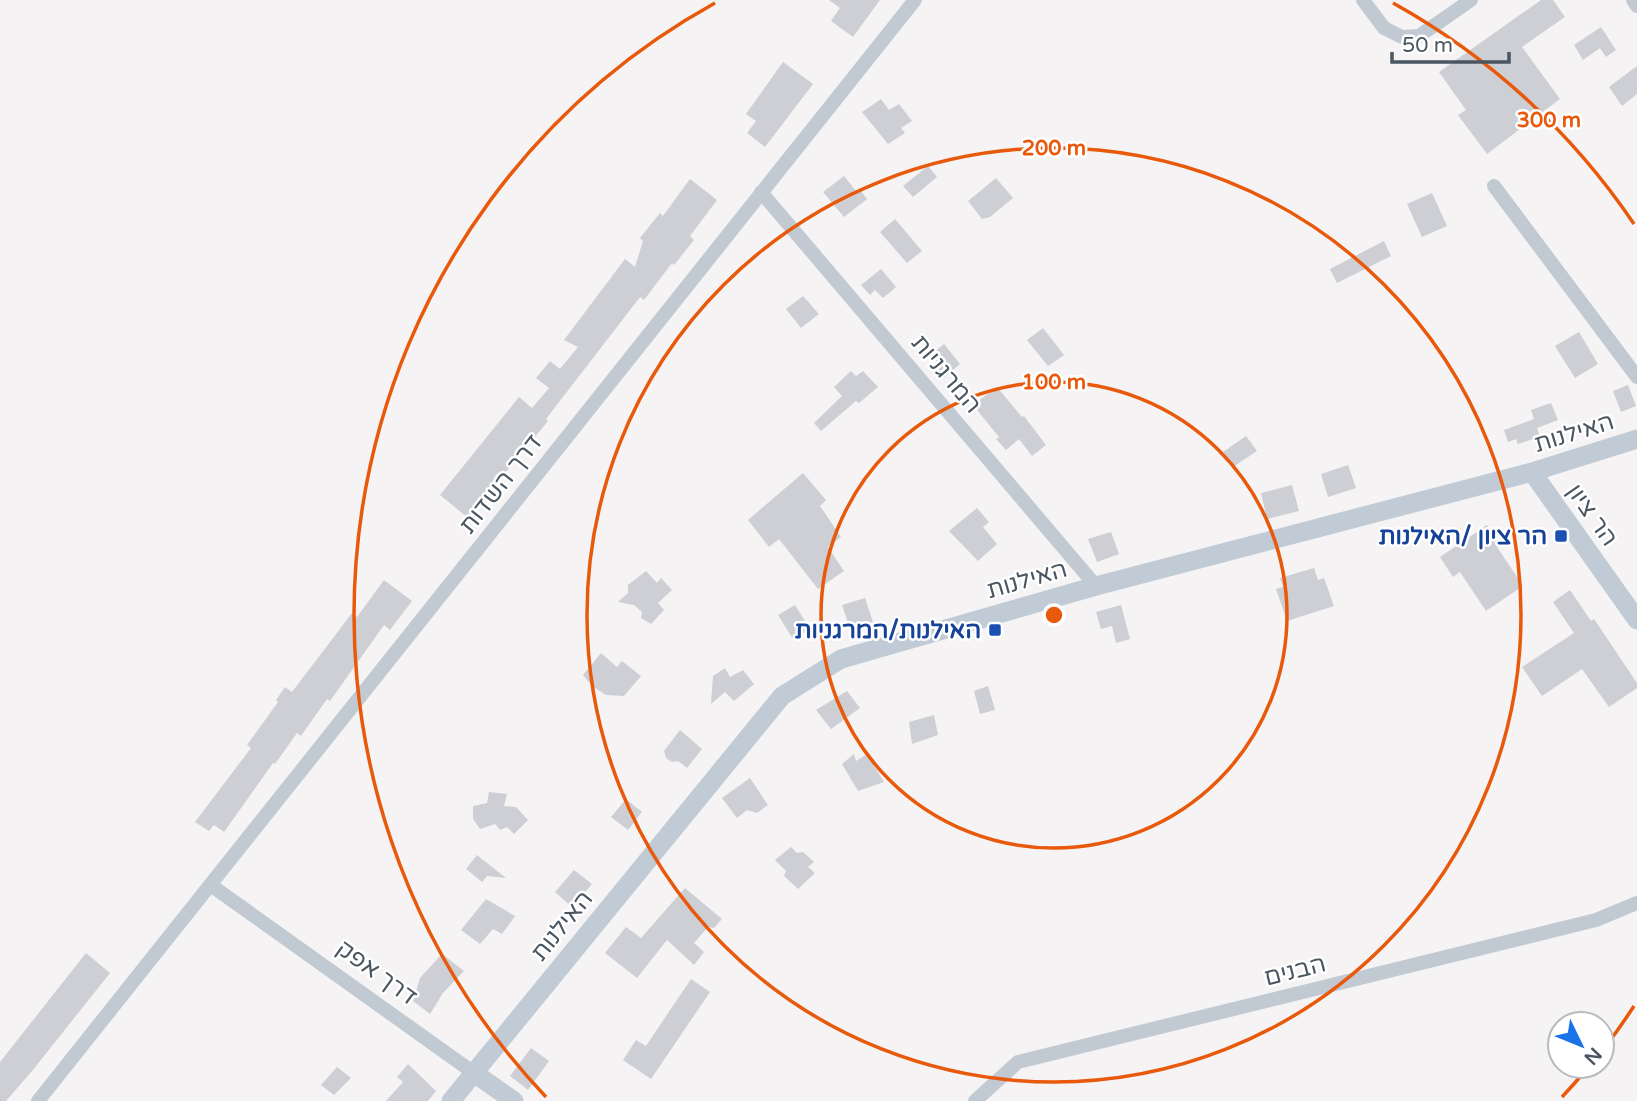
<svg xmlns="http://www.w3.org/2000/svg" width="1637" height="1101" viewBox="0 0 1637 1101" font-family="'Varela Round',Heebo,sans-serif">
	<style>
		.building { fill: #cdcfd5 }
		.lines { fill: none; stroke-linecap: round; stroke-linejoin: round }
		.street { stroke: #c1cad2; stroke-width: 14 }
		.secondary { stroke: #c1cbd6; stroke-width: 19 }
		.ring { fill: none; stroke: #e8590c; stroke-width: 3.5 }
		.transit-dot { fill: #1a4fb4; stroke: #fff; stroke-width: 2.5 }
		.labels { text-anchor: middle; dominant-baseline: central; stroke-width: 5; stroke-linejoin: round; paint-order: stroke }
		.street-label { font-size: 24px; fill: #4a5661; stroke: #fff }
		.transit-label { font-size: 24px; font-weight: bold; fill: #164399; stroke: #fff; text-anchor: end }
		.centre { fill: #e8590c; stroke: #fff; stroke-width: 3.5 }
		.ring-label { font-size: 21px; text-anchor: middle; font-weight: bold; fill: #e8590c; stroke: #fff; stroke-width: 5; stroke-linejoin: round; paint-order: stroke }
	</style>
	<rect width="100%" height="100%" fill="#f5f3f3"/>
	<path class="building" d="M829 0H880L853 37 831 21 840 8Z
		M1541 0H1553L1565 17 1522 47 1560 99 1487 154 1458 115 1466 110 1439 72Z
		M1601 27 1616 50 1606 57 1600 48 1583 60 1574 45Z
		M783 62 813 84 765 147 747 133 756 121 746 114Z
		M1637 66V94L1622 106 1609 87Z
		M881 99 889 110 899 104 912 121 901 128 905 133 888 144 862 112Z
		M928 166 937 177 913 197 903 186Z
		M844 176 856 191H861L867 199 844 217 823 192Z
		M996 178 1013 198 990 217 982 219 968 201Z
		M690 179 717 200 690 236 694 240 674 265 672 263 644 300 640 297 546 419 548 421 468 518 440 495 519 397 532 408 549 388 536 378 550 361 560 369 578 347 564 340 625 259 635 267 643 241 640 238 660 213 663 216Z
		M1432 193 1447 226 1422 237 1407 204Z
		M895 219 922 251 907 263 880 232Z
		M1384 241 1391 256 1337 283 1330 269Z
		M881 269 896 287 883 298 875 290 870 295 861 285Z
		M803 296 819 314 801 328 786 309Z
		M1043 328 1064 355 1048 366 1027 340Z
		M1579 332 1598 364 1575 378 1555 346Z
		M944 344 960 364 944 378 933 367 937 362 931 355Z
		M851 371 856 376 863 371 878 387 859 403 856 401 821 431 814 423 842 396 834 387Z
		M1628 385 1636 406 1621 412 1613 391Z
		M997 387 1022 417 1024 416 1046 445 1032 456 1019 439 1006 450 996 439 999 437 973 405Z
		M1551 403 1558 420 1537 428 1531 410Z
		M1534 419 1540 437 1518 444 1516 439 1508 442 1504 430Z
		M1246 436 1257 451 1233 467 1223 452Z
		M1348 465 1356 488 1328 497 1321 474Z
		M803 473 826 500 820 506 841 537 828 547 844 571 818 589 779 539 769 547 748 520Z
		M1292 485 1299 511 1267 519 1261 493Z
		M977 508 989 522 983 527 997 544 978 561 949 531Z
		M1487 525 1501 544 1497 547 1523 586 1486 611 1460 572 1453 577 1440 557Z
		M1111 532 1119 554 1097 562 1088 539Z
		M1314 568 1318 580 1324 578 1334 606 1287 621 1276 589 1283 587 1280 578Z
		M646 571 657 583 661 578 672 590 658 603 664 610 651 624 641 618 642 612 634 605 618 602 628 593V585Z
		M384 580 412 601 390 630 384 625 330 701 327 699 301 736 297 733 275 764 273 763 224 832 214 825 209 831 195 822 251 748 247 745 278 702 276 700 285 687 292 692 352 613 357 617Z
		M1570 590 1591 621 1594 619 1637 683V688L1609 707 1582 669 1542 696 1522 667 1574 633 1553 602Z
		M865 598 873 622 850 628 842 605Z
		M795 605 810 629 793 639 778 615Z
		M1121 605 1130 639 1116 643 1112 626 1101 629 1096 612Z
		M601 653 617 667 622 661 641 676 624 696 606 695 592 686 583 675Z
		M725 668 730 677 743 670 754 684 734 701 725 692 711 704 713 676Z
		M988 686 995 710 980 714 974 691Z
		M847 691 860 708 831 729 816 710Z
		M934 715 938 735 912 744 909 722Z
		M680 730 702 749 687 768 678 761 672 762 666 758 664 751Z
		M854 754 856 761 867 754 884 782 858 791 842 764Z
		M750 778 768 805 757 813 747 810 737 818 722 798Z
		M489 792 507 794 504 806 516 807 528 820 514 834 507 827 500 830 495 824 480 829 473 819V806L487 803Z
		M626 799 642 812 628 830 611 817Z
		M791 847 797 853 803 852 814 862 808 867 815 873 798 889 784 876 786 871 775 860Z
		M477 855 506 878 487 876 482 882 466 869Z
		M574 870 592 884 572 907 555 892Z
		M685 888 722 919 714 928 708 927 694 943 704 952 694 965 667 940 637 978 605 953 626 927 641 938Z
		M486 899 515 916 502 934 493 929 480 944 461 930Z
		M86 953 110 973 32 1071 6 1101H0V1062Z
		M442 954 464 971 443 993 430 1014 413 1001 420 978Z
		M691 979 710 992 651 1079 623 1060 636 1040 646 1046Z
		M531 1048 549 1061 528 1090 510 1076Z
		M408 1064 436 1091 428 1101H386L403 1082 397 1077Z
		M337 1067 351 1078 334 1095 321 1085Z"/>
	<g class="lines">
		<path class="street" d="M1363 0 1384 28 1402 37 1419 36 1471 0
			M1633 0 1637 6
			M1494 186 1637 377
			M761 192 1096 586
			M212 886 474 1073
			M38 1101 915 0
			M975 1101 1018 1062 1596 920 1637 903"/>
		<path class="secondary" d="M1532 472 1637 620
			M474 1073 514 1101
			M451 1101 782 696 841 659 1096 586 1532 472 1637 439"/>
	</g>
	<g class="ring">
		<circle cx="1054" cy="615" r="233"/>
		<circle cx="1054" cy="615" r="467"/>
		<path d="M1634 1006A700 700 0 0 1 1606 1046M1586 1070A700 700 0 0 1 1562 1097M546 1097A700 700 0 0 1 715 3M1393 3A700 700 0 0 1 1634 224"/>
	</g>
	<g class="transit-dot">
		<rect x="1554" y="529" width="14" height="14" rx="3.5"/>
		<rect x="988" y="623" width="14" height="14" rx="3.5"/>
	</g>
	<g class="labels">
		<g class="street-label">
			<text transform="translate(946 374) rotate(50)">המרגניות</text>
			<text transform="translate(1574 433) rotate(-17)">האילנות</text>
			<text transform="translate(501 484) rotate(-52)">דרך השדות</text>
			<text transform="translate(1592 515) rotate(55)">הר ציון</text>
			<text transform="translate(1027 580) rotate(-16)">האילנות</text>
			<text transform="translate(562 926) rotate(-51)">האילנות</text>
			<text transform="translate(1295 971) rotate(-14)">הבנים</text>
			<text transform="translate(377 973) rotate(36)">דרך אפק</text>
		</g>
		<g class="transit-label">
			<text x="1547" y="536">הר ציון /האילנות</text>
			<text x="981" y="630">האילנות/המרגניות</text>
		</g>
	</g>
	<circle cx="1054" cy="615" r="10" class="centre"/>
	<g class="ring-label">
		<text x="1549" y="127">300 m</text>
		<text x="1054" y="155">200 m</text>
		<text x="1054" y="389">100 m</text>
	</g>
	<g transform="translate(1581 1045) rotate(133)"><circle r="33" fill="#ffffff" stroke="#b7bbc0" stroke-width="2"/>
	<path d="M0-5L12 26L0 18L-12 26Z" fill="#1a73e8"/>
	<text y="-10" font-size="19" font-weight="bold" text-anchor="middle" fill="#4a5661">N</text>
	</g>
	<path d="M1392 52v10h117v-10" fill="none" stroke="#4a5661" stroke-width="3.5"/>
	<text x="1402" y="52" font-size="21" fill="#4a5661" stroke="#ffffff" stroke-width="5" paint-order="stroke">50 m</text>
</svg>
